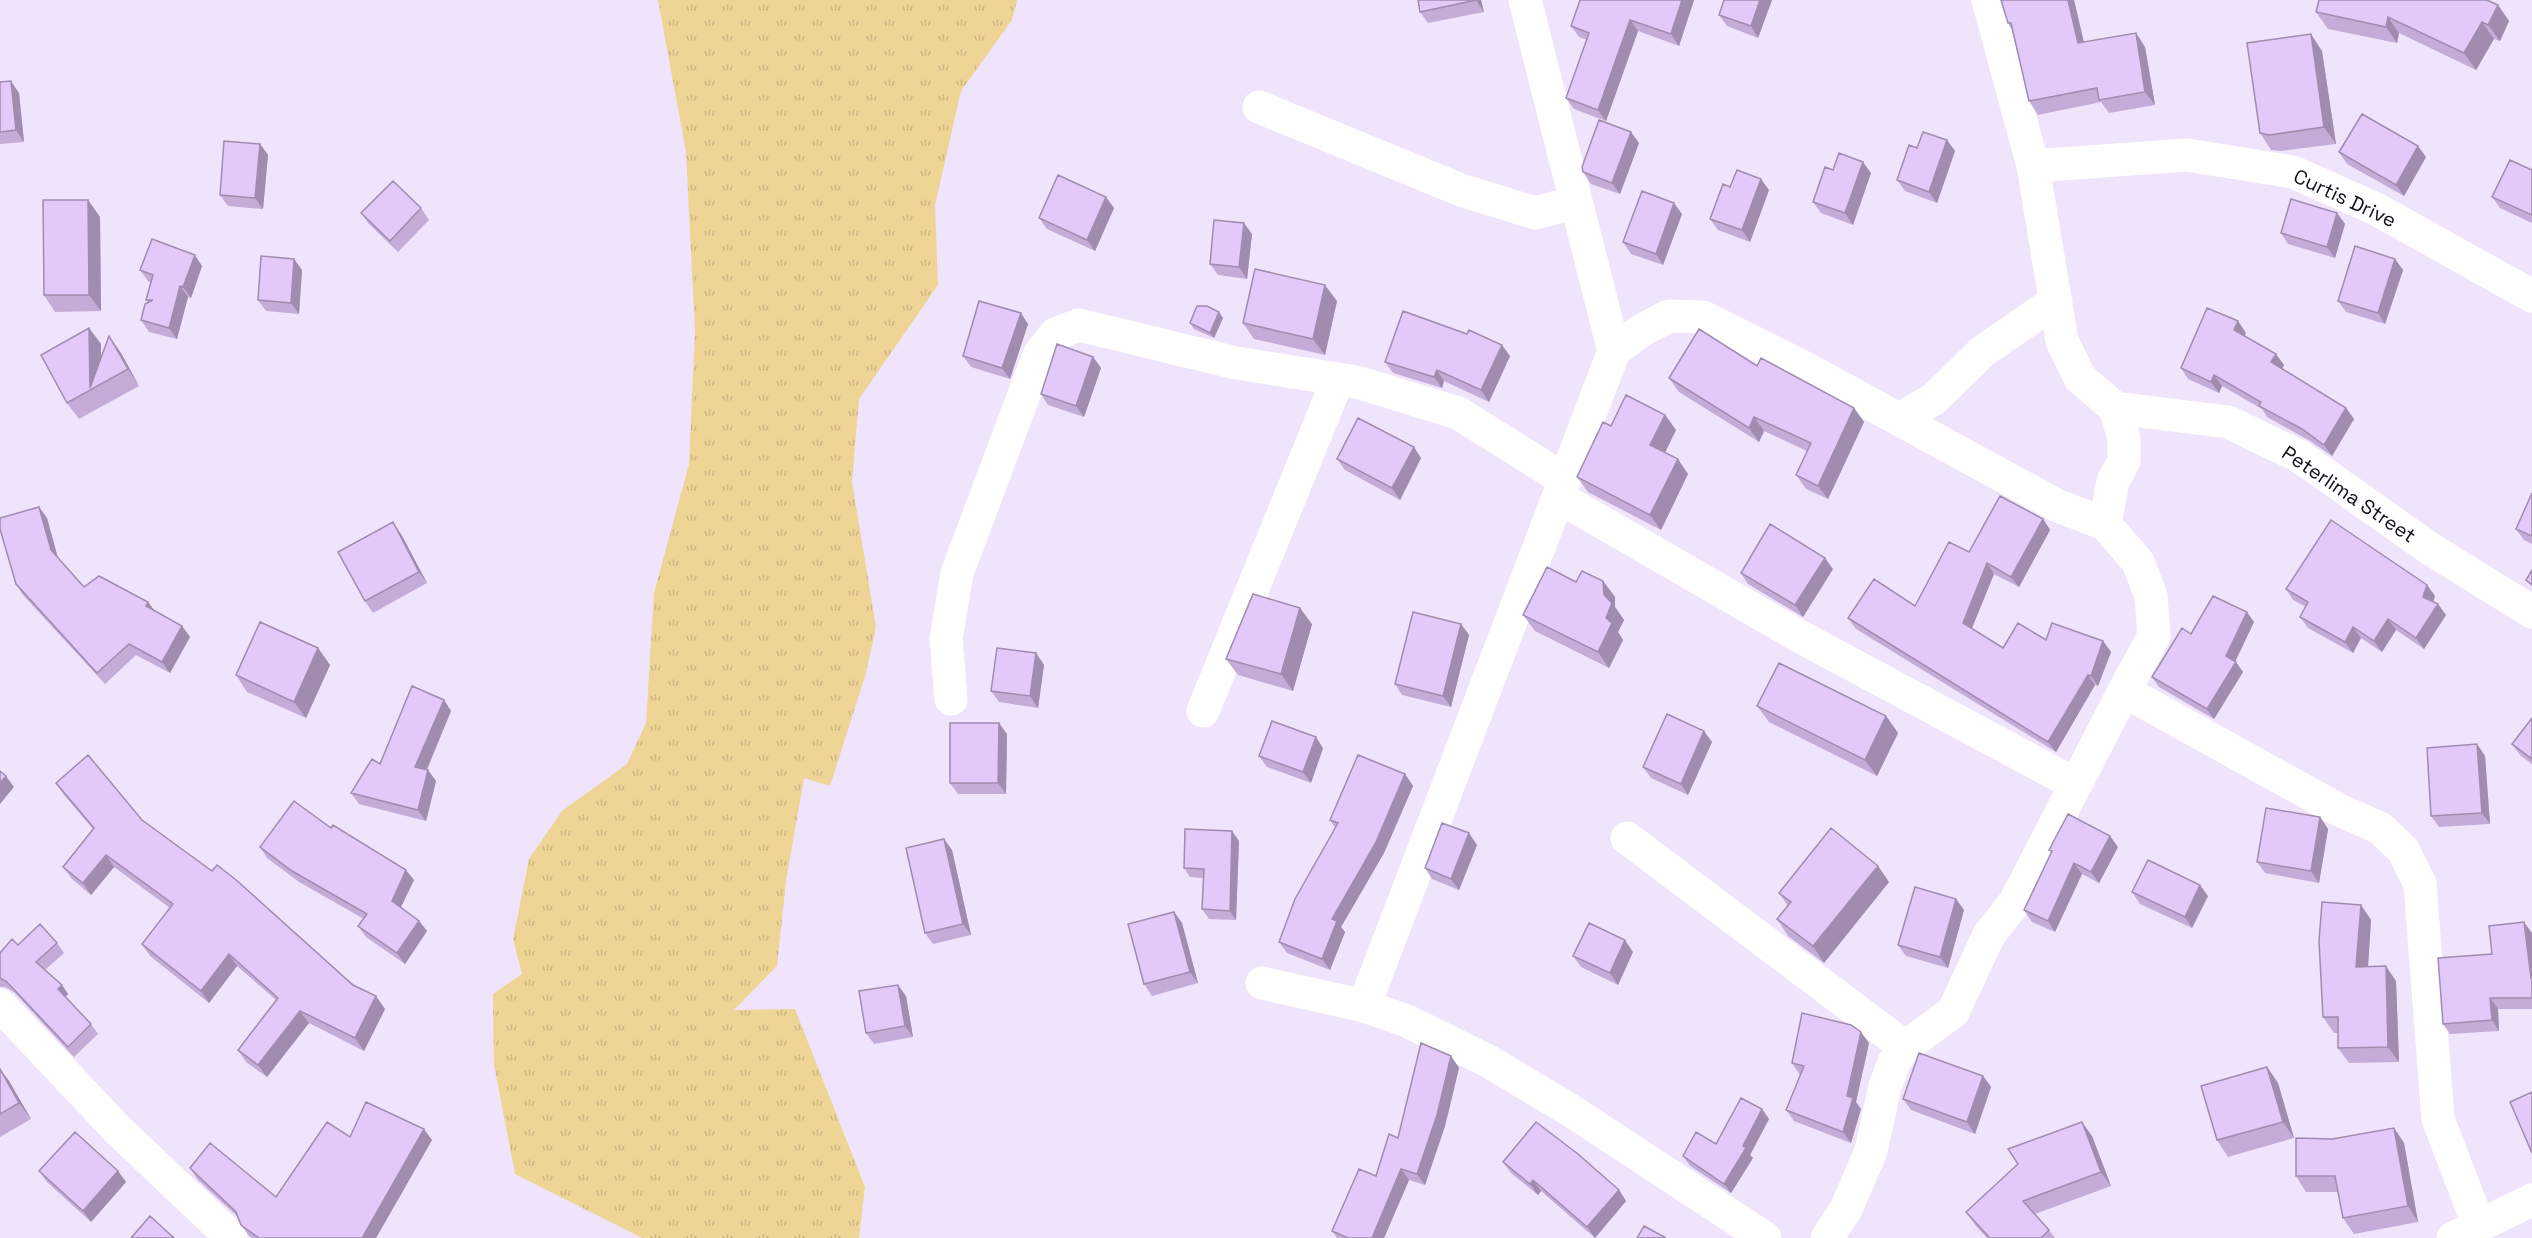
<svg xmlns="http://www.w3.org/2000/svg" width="2532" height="1238" viewBox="0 0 2532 1238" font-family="'Space Grotesk',sans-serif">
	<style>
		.grass { fill: url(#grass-tufts) }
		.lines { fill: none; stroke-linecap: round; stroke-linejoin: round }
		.minor { stroke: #fff; stroke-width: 33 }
		.wall { fill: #c3acd7 }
		.shaded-wall { fill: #9f8caf }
		.building { fill: #e3c8fa; stroke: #9f8caf; stroke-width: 1.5 }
		.labels { text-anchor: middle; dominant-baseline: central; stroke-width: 4.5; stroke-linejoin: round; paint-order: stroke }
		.street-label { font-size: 20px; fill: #130d17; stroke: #fff }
	</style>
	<defs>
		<pattern id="grass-tufts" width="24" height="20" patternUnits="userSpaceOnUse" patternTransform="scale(1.5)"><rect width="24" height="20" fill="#eed495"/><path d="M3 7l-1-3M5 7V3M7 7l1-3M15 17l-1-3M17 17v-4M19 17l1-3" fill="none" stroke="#cbb580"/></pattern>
	</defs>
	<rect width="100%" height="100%" fill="#f0e4fc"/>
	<path class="grass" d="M658 0H1017L1012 20 961 91 935 205 938 285 859 399 852 482 876 627 866 673 830 786 804 778 786 881 777 966 734 1010 795 1009 865 1187 859 1238H642L515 1174 494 1065 493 994 522 974 513 939 529 859 562 811 627 764 646 723 654 593 689 464 695 331 686 152Z"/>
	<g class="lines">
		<path class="minor" d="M1525 0 1614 351
			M1259 107 1461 190 1535 213 1576 202
			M2033 166 2187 155 2293 172 2376 209 2532 296
			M2115 408 2228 422 2299 456 2429 548 2532 612
			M1899 419 1934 399 1983 351 2056 301
			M1560 498 1799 636 2075 784
			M2124 691 2339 810 2380 828 2403 850 2420 884 2438 1119 2479 1226
			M951 699 946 639 957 573 1039 355 1055 334 1079 325 1236 363 1357 382 1458 413 1565 480
			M1203 711 1338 379
			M1627 838 1905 1047
			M1262 983 1364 1006 1407 1021 1488 1061 1570 1110 1765 1238
			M0 1005 118 1130 231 1237
			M1364 1006 1614 351 1642 330 1669 316 1703 317 1805 368 2056 505 2105 524
			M1827 1238 1846 1209 1871 1151 1885 1086 1895 1060 1905 1047 1953 1012 1989 935 2015 902 2124 691 2154 636 2151 596 2138 562 2105 524 2113 481 2124 461V438L2115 408 2080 378 2062 341 2033 166 1988 0
			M2453 1238 2532 1200"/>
	</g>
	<path class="wall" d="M1418 0H1481L1484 12 1428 23 1420 12Z
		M1580 0H1694L1679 46 1638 31 1606 121 1574 109 1566 98 1587 40 1579 37 1571 26Z
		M1772 0 1758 38 1727 26 1719 15Z
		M2001 0H2074L2084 42 2136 33 2145 47 2155 105 2109 113 2101 102 2038 115 2029 101 2012 30 2008 23Z
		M2498 5 2509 21 2500 41 2494 39 2476 70 2399 33 2397 43 2328 29 2316 12Z
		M2322 51 2336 144 2281 151 2271 150 2260 133Z
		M0 82 19 93 24 142 0 144Z
		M1639 143 1620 194 1591 184 1583 172Z
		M260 144 268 155 263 209 228 206 220 195Z
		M1917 148 1955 151 1937 203 1905 191 1897 180Z
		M2339 152 2426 157 2404 196 2347 164Z
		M1833 170 1871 173 1853 225 1821 213 1813 202Z
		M2532 170V223L2500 208 2492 197Z
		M1730 187 1769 190 1750 242 1718 230 1710 219Z
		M88 200 100 217 101 311 55 312 44 295Z
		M421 208 429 220 398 252 369 224 361 213Z
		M1114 208 1095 251 1047 229 1039 218Z
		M2337 213 2345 224 2335 258 2288 244 2281 233Z
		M1682 214 1663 265 1631 254 1623 242Z
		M1252 234 1247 279 1218 275 1210 264Z
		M294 259 302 270 299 314 266 311 258 300Z
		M2395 259 2403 270 2385 324 2346 312 2338 301Z
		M202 266 191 298 188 297 177 339 149 332 141 320 148 302 146 300 151 283 148 281 140 270Z
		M1337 301 1325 355 1254 339 1243 323Z
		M1223 318 1214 338 1194 329 1190 323Z
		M1028 324 1010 379 971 367 963 356Z
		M89 328 101 344V358L121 353 139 386 79 419 67 403Z
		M2246 333 2244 336 2284 365 2282 369 2346 408 2354 419 2332 456 2310 441 2267 417 2262 409 2222 386 2219 393 2188 379 2181 368Z
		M1510 356 1489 402 1444 381 1442 388 1393 373 1385 362Z
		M1093 357 1101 368 1084 417 1048 405 1041 394Z
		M1757 366 1854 408 1864 422 1828 499 1806 489 1796 475 1807 451 1764 431 1759 442 1679 392 1669 378Z
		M1665 415 1676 430 1665 452 1688 474 1661 530 1588 492 1577 477 1611 426Z
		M1421 458 1400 500 1345 470 1337 459Z
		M2532 493V544L2524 540 2516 529Z
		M47 518 58 558 84 587 148 602 154 610 182 626 190 637 170 673 136 655 105 684 23 595 16 584Z
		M2043 519 2050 530 2019 587 1994 574 1972 628 2003 648 2046 640 2103 641 2111 652 2098 686 2095 685 2056 752 1856 629 1848 618 1915 606 1969 552Z
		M401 534 427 583 373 613 365 601Z
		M1833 569 1803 617 1748 584 1741 573Z
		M1603 581 1615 597V607L1624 620 1618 632 1623 640 1609 668 1535 631 1523 615 1576 582Z
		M2427 585 2435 596 2433 601 2446 615 2424 649 2396 630 2382 652 2361 638 2353 653 2308 628 2300 617 2306 607 2293 600 2286 589Z
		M2254 622 2235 662 2243 672 2214 719 2159 687 2152 677 2191 634Z
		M1312 624 1293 691 1238 675 1226 659Z
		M1461 624 1469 635 1451 707 1402 695 1395 684Z
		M318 648 330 665 306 718 247 692 236 675Z
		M1036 653 1044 665 1038 708 999 702 991 691Z
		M444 700 451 711 427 770 436 781 426 821 359 804 351 793Z
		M1757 706 1886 716 1898 733 1877 776 1769 722Z
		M2532 718V764L2520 755 2512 744Z
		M1007 734 1006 794H958L950 783Z
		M1712 742 1688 795 1651 778 1643 767Z
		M2477 744 2485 756 2490 824 2439 827 2431 816Z
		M1323 748 1311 783 1267 767 1259 756Z
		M1405 774 1413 786 1384 853 1341 927 1345 932 1330 970 1287 953 1279 942 1335 828 1330 820Z
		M56 783 142 820 385 1009 364 1051 309 1023 267 1077 246 1062 238 1050 276 1000 237 966 209 1003 150 956 142 944 170 908 114 867 91 895 72 879 63 867 93 829 64 795Z
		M2320 817 2328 829 2319 883 2265 873 2257 862Z
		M331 828 414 880 401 907 419 921 427 931 405 964 366 937 358 926 364 919 299 882 267 858 260 847Z
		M944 839 952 850 971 935 933 944 925 933Z
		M1239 841 1236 920 1209 919 1202 909 1204 878 1190 877 1184 868Z
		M1477 845 1459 890 1432 879 1425 868Z
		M2118 847 2099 883 2082 874 2055 932 2032 922 2024 910 2051 852 2049 850Z
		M1878 866 1889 882 1824 963 1788 936 1777 919 1788 906 1779 893Z
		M2132 892 2208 896 2192 928 2140 904Z
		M1956 899 1964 910 1948 968 1906 956 1898 945Z
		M2361 905 2371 920 2368 966 2396 981 2399 1062 2349 1063 2338 1048V1033H2334L2323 1017Z
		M1174 912 1182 923 1198 983 1152 996 1144 984Z
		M2532 933V1009H2498L2499 1031 2450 1034 2443 1024 2492 954Z
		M57 943 64 953 45 970 68 994 66 997 91 1024 98 1034 74 1057 14 992 5 987H0V953L18 945Z
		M1633 952 1618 985 1581 967 1573 956Z
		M906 996 913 1037 874 1044 866 1033Z
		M1869 1043 1856 1102 1861 1109 1851 1143 1794 1121 1786 1110 1800 1075 1792 1063Z
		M1451 1056 1459 1068 1445 1126 1425 1185 1409 1180 1384 1238H1337L1332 1231 1376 1176 1398 1138Z
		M2267 1067 2278 1083 2294 1138 2228 1157 2217 1140Z
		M0 1069 9 1081 31 1119 0 1137Z
		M1983 1076 1991 1087 1975 1134 1911 1110 1903 1099Z
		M1762 1109 1769 1119 1750 1155 1753 1158 1731 1193 1690 1166 1683 1156 1716 1144Z
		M2394 1128 2404 1143 2418 1222 2354 1234 2343 1218 2338 1192H2306L2296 1176 2332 1139Z
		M2092 1136 2111 1186 2035 1214 2049 1230 2055 1238H1987L1976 1226 1966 1212Z
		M350 1137 432 1140 376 1238H252L249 1236 241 1225 239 1218 197 1179 190 1168 276 1197Z
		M1503 1162 1619 1190 1626 1201 1595 1238 1541 1191 1538 1195 1511 1173Z
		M39 1171H118L126 1182 91 1222 47 1182Z"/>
	<path class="shaded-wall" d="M1476 0H1481L1484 12Z
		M1682 0H1694L1679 46 1671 34Z
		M1760 0H1772L1758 38 1751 26Z
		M2068 0H2074L2087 56 2078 43Z
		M2498 5 2509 21 2500 41 2488 25Z
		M2388 17 2399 33 2397 43 2386 27Z
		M1630 20 1638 31 1606 121 1598 110Z
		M2482 22 2494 39 2476 70 2464 53Z
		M2136 33 2145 47 2155 105 2145 92Z
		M2311 34 2322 51 2336 144 2324 127Z
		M11 81 19 93 24 142 16 130Z
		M1631 132 1639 143 1620 194 1612 183Z
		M1947 140 1955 151 1937 203 1929 192Z
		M260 144 268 155 263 209 255 198Z
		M2418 146 2426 157 2404 196 2396 185Z
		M1863 162 1871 173 1853 225 1845 213Z
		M1761 179 1769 190 1750 242 1742 230Z
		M1106 197 1114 208 1095 251 1087 240Z
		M88 200 100 217 101 311 89 295Z
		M1674 203 1682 214 1663 265 1656 254Z
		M2337 213 2345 224 2335 258 2327 247Z
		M1244 223 1252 234 1247 279 1239 267Z
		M195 255 202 266 191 298 183 287Z
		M294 259 302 270 299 314 291 303Z
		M2395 259 2403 270 2385 324 2378 313Z
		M1325 285 1337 301 1325 355 1313 339Z
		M180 286 188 297 177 339 169 328Z
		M1219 312 1223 318 1214 338 1210 333Z
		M1021 313 1028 324 1010 379 1002 368Z
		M2238 321 2246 333 2242 341 2234 330Z
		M89 328 101 344V384L90 388Z
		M109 336 121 353 139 386 128 369Z
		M1502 345 1510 356 1489 402 1481 390Z
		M2276 354 2284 365 2279 374 2271 362Z
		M1093 357 1101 368 1084 417 1076 406Z
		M1437 370 1444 381 1442 388 1434 377Z
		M2214 375 2222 386 2219 393 2211 382Z
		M1854 408 1864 422 1828 499 1818 486Z
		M2346 408 2354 419 2332 456 2324 445Z
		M1665 415 1676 430 1661 461 1650 445Z
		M1754 417 1764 431 1759 442 1749 428Z
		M1414 447 1421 458 1400 500 1392 488Z
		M1678 459 1688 474 1661 530 1650 515Z
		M39 507 47 518 59 562 51 550Z
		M2043 519 2050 530 2019 587 2011 577Z
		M393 522 401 534 427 583 419 572Z
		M1825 558 1833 569 1803 617 1795 605Z
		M1987 563 1994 574 1970 633 1963 623Z
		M1603 581 1615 597V607L1624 620 1618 632 1623 640 1609 668 1598 652 1606 618Z
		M2427 585 2435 596 2431 608 2423 597Z
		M148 602 156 613 146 606Z
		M2438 604 2446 615 2424 649 2416 638Z
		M1300 608 1312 624 1293 691 1281 674Z
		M2247 612 2254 622 2233 666 2226 656Z
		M2388 619 2396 630 2382 652 2374 641Z
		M1461 624 1469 635 1451 707 1443 696Z
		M182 626 190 637 170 673 162 662Z
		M2353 627 2361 638 2353 653 2345 642Z
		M2103 641 2111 652 2098 686 2091 676Z
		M318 648 330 665 306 718 294 702Z
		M1036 653 1044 665 1038 708 1030 696Z
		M2236 662 2243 672 2214 719 2207 709Z
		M2088 675 2095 685 2056 752 2048 742Z
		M444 700 451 711 423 778 415 767Z
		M1886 716 1898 733 1877 776 1865 760Z
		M999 723 1007 734 1006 794 998 783Z
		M1704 731 1712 742 1688 795 1681 784Z
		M1316 737 1323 748 1311 783 1303 772Z
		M2477 744 2485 756 2490 824 2482 813Z
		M428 770 436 781 426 821 418 810Z
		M1405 774 1413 786 1384 853 1341 927 1345 932 1330 970 1322 959 1332 919Z
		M6 776 14 787 0 804V783Z
		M2320 817 2328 829 2319 883 2311 871Z
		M1232 831 1239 841 1236 920 1230 911Z
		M1469 833 1477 845 1459 890 1451 879Z
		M2110 836 2118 847 2099 883 2091 872Z
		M944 839 952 850 971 935 963 924Z
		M106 855 114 867 91 895 83 883Z
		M2074 863 2082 874 2055 932 2048 921Z
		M1878 866 1889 882 1824 963 1813 946Z
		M406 870 414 880 399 911 392 901Z
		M2200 885 2208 896 2192 928 2185 917Z
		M1956 899 1964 910 1948 968 1940 957Z
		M2361 905 2371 920 2367 982 2356 967Z
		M1174 912 1182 923 1198 983 1190 972Z
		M419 921 427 931 405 964 397 953Z
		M2524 922 2532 933V980L2531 978Z
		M1625 940 1633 952 1618 985 1610 973Z
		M229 954 237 966 209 1003 201 991Z
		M2386 966 2396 981 2399 1062 2388 1047Z
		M62 985 68 994 64 999 58 989Z
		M898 985 906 996 913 1037 905 1026Z
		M376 996 385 1009 364 1051 355 1038Z
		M2490 998 2498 1009 2499 1031 2492 1020Z
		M300 1011 309 1023 267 1077 258 1065Z
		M1861 1032 1869 1043 1856 1102 1861 1109 1851 1143 1843 1132 1847 1096Z
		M1451 1056 1459 1068 1445 1126 1425 1185 1417 1174Z
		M2267 1067 2278 1083 2294 1138 2283 1122Z
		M0 1069 9 1081 31 1119 19 1103Z
		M1983 1076 1991 1087 1975 1134 1967 1122Z
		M1762 1109 1769 1119 1750 1155 1753 1158 1731 1193 1724 1184Z
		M2082 1122 2092 1136 2111 1186 2101 1172Z
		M2394 1128 2404 1143 2418 1222 2408 1206Z
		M424 1129 432 1140 376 1238H362Z
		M1401 1169 1409 1180 1384 1238H1372Z
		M118 1171 126 1182 91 1222 83 1211Z
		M1533 1180 1541 1191 1538 1195 1530 1184Z
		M1619 1190 1626 1201 1595 1238 1587 1227Z"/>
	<path class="building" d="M1418 0H1476L1420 12Z
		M1580 0H1682L1671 34 1630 20 1598 110 1566 98 1589 33 1571 26Z
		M1724 0H1760L1751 26 1719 15Z
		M2001 0H2068L2078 43 2136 33 2145 92 2099 100 2097 88 2029 101 2011 23H2008Z
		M2319 0H2487L2498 5 2488 25 2482 22 2464 53 2388 17 2386 27 2316 12Z
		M2311 34 2324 127 2270 135 2260 133 2247 43Z
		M11 81 16 130 0 132V82Z
		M2362 114 2418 146 2396 185 2339 152Z
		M1599 120 1631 132 1612 183 1583 172 1582 167Z
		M1923 132 1947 140 1929 192 1897 180 1909 145 1917 148Z
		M224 141 260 144 255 198 220 195Z
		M1839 153 1863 162 1845 213 1813 202 1825 167 1833 170Z
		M2510 160 2532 170V215L2492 197Z
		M1737 170 1761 179 1742 230 1710 219 1723 184 1730 187Z
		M1058 175 1106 197 1087 240 1039 218Z
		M393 181 421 208 390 241 361 213Z
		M1642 191 1674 203 1656 254 1623 242Z
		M2291 199 2337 213 2327 247 2281 233Z
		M43 200H88L89 295H44Z
		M1214 220 1244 223 1239 267 1210 264Z
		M152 239 195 255 183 287 180 286 169 328 141 320 145 304 153 300H146L153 275 140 270Z
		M2355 246 2395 259 2378 313 2338 301Z
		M261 256 294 259 291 303 258 300Z
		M1255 269 1325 285 1313 339 1243 323Z
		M979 301 1021 313 1002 368 963 356Z
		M1197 306H1207L1219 312 1210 333 1190 323Z
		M2207 308 2238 321 2234 330 2276 354 2271 362 2346 408 2324 445 2302 429 2259 406 2261 402 2214 375 2211 382 2181 368Z
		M1403 311 1467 334 1469 330 1502 345 1481 390 1437 370 1434 377 1385 362Z
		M89 328 90 388 109 336 128 369 67 403 41 355Z
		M1699 329 1757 366 1761 358 1854 408 1818 486 1796 475 1811 443 1754 417 1749 428 1669 378Z
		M1057 344 1093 357 1076 406 1041 394Z
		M1626 395 1665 415 1650 445 1678 459 1650 515 1577 477 1603 422 1611 426Z
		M1358 418 1414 447 1392 488 1337 459Z
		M2532 493V536L2516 529Z
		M2000 496 2043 519 2011 577 1987 563 1963 623 2003 648 2018 623 2046 640 2052 623 2103 641 2091 676 2088 675 2048 742 1848 618 1874 579 1915 606 1949 542 1969 552Z
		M39 507 51 550 84 587 99 576 148 602 146 606 182 626 162 662 129 644 97 673 16 584 0 529V518Z
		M2331 520 2427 585 2423 597 2438 604 2416 638 2388 619 2374 641 2353 627 2345 642 2300 617 2308 602 2286 589Z
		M393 522 419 572 365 601 338 552Z
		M1770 524 1825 558 1795 605 1741 573Z
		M1547 567 1576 582 1582 571 1603 581 1604 595 1612 603 1606 618 1612 623 1598 652 1523 615Z
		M2532 570V585L2526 580Z
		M1253 594 1300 608 1281 674 1226 659Z
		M2213 596 2247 612 2226 656 2236 662 2207 709 2152 677 2182 628 2191 634Z
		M1413 612 1461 624 1443 696 1395 684Z
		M260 622 318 648 294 702 236 675Z
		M997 648 1036 653 1030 696 991 691Z
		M1779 663 1886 716 1865 760 1757 706Z
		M412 686 444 700 415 767 428 770 418 810 351 793 372 759 380 764Z
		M1667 714 1704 731 1681 784 1643 767Z
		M2532 718V759L2512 744Z
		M1272 721 1316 737 1303 772 1259 756Z
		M950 723H999L998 783H950Z
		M2477 744 2482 813 2431 816 2427 748Z
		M88 755 142 820 212 871 217 865 235 879 353 985 376 996 355 1038 300 1011 258 1065 238 1050 278 998 229 954 201 991 142 944 173 904 106 855 83 883 63 867 94 828 56 783Z
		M1358 755 1405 774 1376 842 1332 919 1337 921 1322 959 1279 942 1295 899 1338 823 1330 820Z
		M0 771 6 776 0 783Z
		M294 801 331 828 333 825 406 870 392 901 419 921 397 953 358 926 367 914 292 871 260 847Z
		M2266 808 2320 817 2311 871 2257 862Z
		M2068 814 2110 836 2091 872 2074 863 2048 921 2024 910 2052 851 2049 850Z
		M1442 823 1469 833 1451 879 1425 868Z
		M1831 828 1878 866 1813 946 1777 919 1791 902 1779 893Z
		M1185 829 1232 831 1230 911 1202 909 1204 869 1184 868Z
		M944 839 963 924 925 933 906 848Z
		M2148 860 2200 885 2185 917 2132 892Z
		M1915 887 1956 899 1940 957 1898 945Z
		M2322 902 2361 905 2356 967 2386 966 2388 1047 2338 1048V1017H2323L2319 941Z
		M1174 912 1190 972 1144 984 1128 924Z
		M2524 922 2531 978 2532 979V998H2490L2492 1020 2443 1024 2438 958 2492 954 2489 926Z
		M1589 923 1625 940 1610 973 1573 956Z
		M40 924 57 943 36 962 62 985 58 989 91 1024 68 1047 7 982 0 978V953L12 939 18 945Z
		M898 985 905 1026 866 1033 859 991Z
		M1802 1013 1851 1025 1861 1032 1847 1096 1853 1098 1843 1132 1786 1110 1804 1066 1792 1063Z
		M1421 1043 1451 1056 1437 1115 1417 1174 1401 1169 1372 1238H1348L1332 1231 1359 1169 1376 1176 1389 1134 1398 1138Z
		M1919 1053 1983 1076 1967 1122 1903 1099Z
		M2267 1067 2283 1122 2217 1140 2201 1086Z
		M0 1069 19 1103 0 1114Z
		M2532 1092V1153L2510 1102Z
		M1741 1098 1762 1109 1743 1146 1746 1148 1724 1184 1683 1156 1696 1132 1716 1144Z
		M366 1102 424 1129 362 1238H259L241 1225 236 1212 190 1168 210 1143 276 1197 327 1122 350 1137Z
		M1536 1122 1578 1154 1619 1190 1587 1227 1533 1180 1530 1184 1503 1162Z
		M2082 1122 2101 1172 2023 1201 2049 1230 2041 1238H1990L1966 1212 2018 1164 2008 1149Z
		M2394 1128 2408 1206 2343 1218 2335 1176H2296V1138L2332 1139Z
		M75 1132 118 1171 83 1211 39 1171Z
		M150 1216 174 1238H131Z
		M1644 1226 1666 1238H1637Z"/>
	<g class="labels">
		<g class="street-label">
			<text transform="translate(2345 198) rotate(25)">Curtis Drive</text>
			<text transform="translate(2349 494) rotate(34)">Peterlima Street</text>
		</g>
	</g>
</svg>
